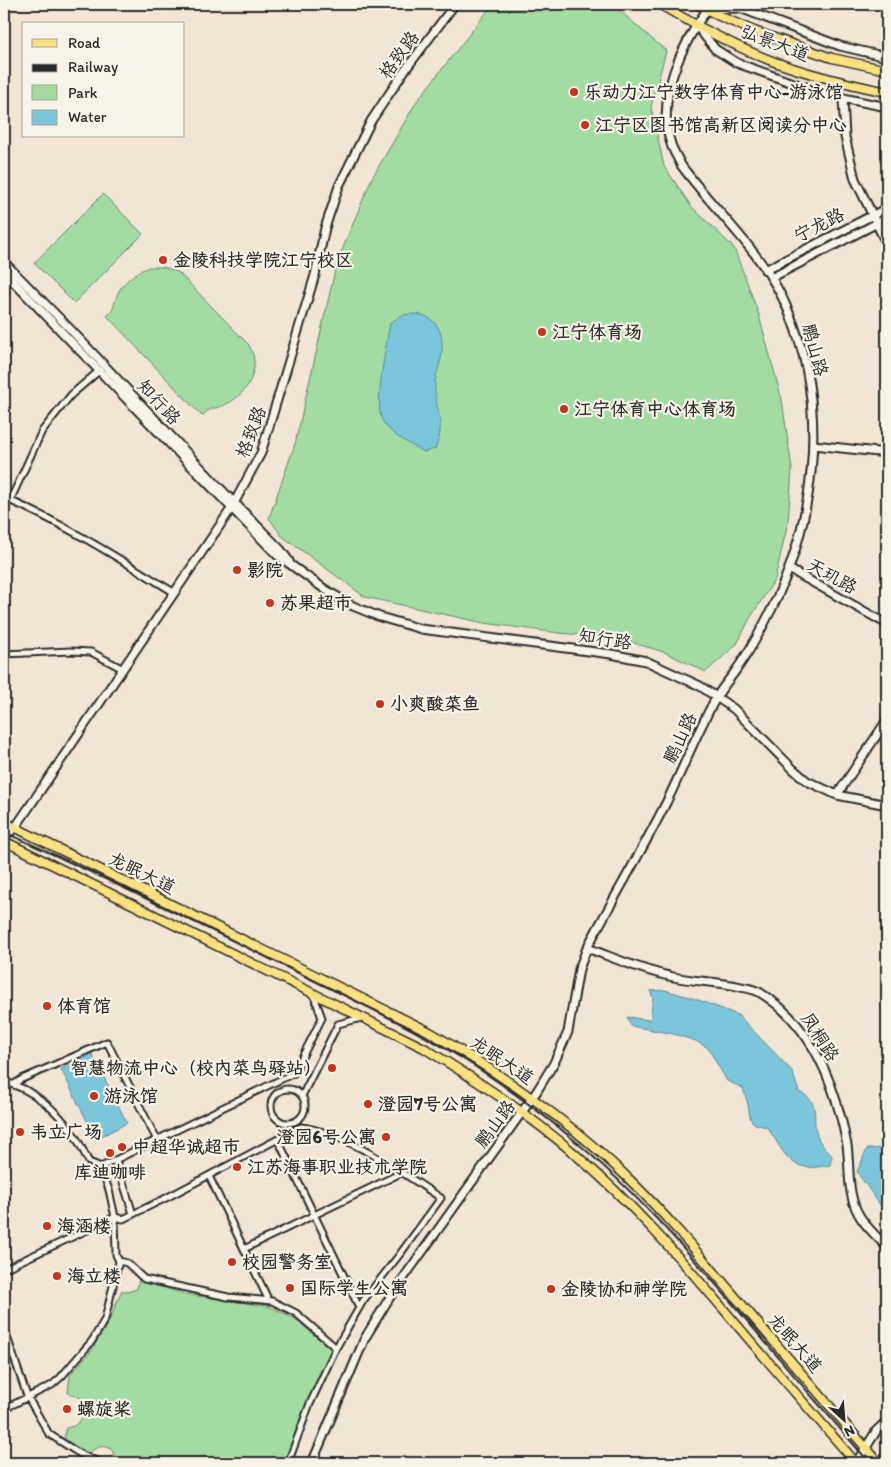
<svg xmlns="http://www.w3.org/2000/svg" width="891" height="1467" viewBox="0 0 891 1467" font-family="Itim,'LXGW WenKai TC',sans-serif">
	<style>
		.green { fill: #a2dca2; stroke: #668466 }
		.water { fill: #7bc6db; stroke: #5b8895 }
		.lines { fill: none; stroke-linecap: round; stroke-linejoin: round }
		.street-casing { stroke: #2b2b2b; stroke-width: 9 }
		.secondary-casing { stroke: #2b2b2b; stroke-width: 11 }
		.primary-casing { stroke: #2b2b2b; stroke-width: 11 }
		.street { stroke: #f7f3e8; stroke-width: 5 }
		.secondary { stroke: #f7f3e8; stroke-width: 7 }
		.primary { stroke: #f9e181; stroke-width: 8 }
		.rail { stroke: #2b2b2b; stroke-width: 2 }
		.poi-dot { fill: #c8321e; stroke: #f7f3e8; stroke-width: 2 }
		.labels { text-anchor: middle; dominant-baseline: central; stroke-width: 4.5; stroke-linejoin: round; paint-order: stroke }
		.street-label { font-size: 18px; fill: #2b2b2b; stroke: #f7f3e8 }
		.poi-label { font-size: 18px; font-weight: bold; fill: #2b2b2b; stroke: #f7f3e8; text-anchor: start }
	</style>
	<rect width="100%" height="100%" fill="#f1e5d5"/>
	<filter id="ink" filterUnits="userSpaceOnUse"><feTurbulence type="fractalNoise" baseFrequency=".02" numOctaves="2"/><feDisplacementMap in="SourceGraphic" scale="10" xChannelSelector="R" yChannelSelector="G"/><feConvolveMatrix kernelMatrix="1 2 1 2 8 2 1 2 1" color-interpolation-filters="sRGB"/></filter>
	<g filter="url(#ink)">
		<path class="green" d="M493 4H612L666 51 651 107 664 166 691 206 734 248 758 312 782 400 792 469 788 522 775 579 749 620 737 644 706 672 664 652 617 638 559 633 484 623 365 597 282 536 269 518 295 444 337 262 372 178 417 101Z
			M103 194 143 234 74 303 34 263Z
			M149 267H163L178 272 249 345C251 350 254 355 254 360 256 380 241 399 222 406 211 410 211 407 202 416L107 316C116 307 113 305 117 295 123 281 136 272 149 267Z
			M139 1280 185 1294 268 1306 294 1318 331 1349 284 1463H115C116 1444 100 1442 88 1454L64 1440 66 1428 74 1426 87 1414C85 1400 82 1396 68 1393L70 1375 92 1350 108 1323 122 1290 127 1292 137 1289Z"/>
		<path class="water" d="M402 315C408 315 416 313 421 315 442 320 444 341 441 359 439 367 435 376 435 385 434 410 447 423 435 449L424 452C410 444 392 436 383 422 373 407 387 343 390 323Z
			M665 990 696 999 738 1015 792 1071 799 1092C824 1102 809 1121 819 1140 822 1146 828 1151 832 1156L830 1165C789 1174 787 1156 767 1127 749 1124 751 1121 748 1105 747 1099 744 1093 743 1088L727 1081 708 1048 696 1041 674 1034 631 1026 627 1017 650 1020 653 998 650 991Z
			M92 1054 127 1123 96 1139 61 1069Z
			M887 1148V1215L857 1172 867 1149Z"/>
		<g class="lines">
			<defs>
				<path id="street" d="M4 498C62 522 121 560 175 593
					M10 501 42 431 71 395 100 370
					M4 654 71 651 91 652 123 669
					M4 1082C32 1088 58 1111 74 1135 80 1143 84 1153 89 1162L101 1167 109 1190 115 1217 6 1268 4 1267
					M14 1084 22 1079 107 1042 157 1140
					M271 1106a17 17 0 1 1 34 0a17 17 0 1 1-34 0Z
					M302 1096 338 1024 362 1018
					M278 1140 359 1307
					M116 1160 133 1214
					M101 1167 294 1073 322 1018 313 993
					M209 1176 269 1301
					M244 1249 401 1173
					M119 1261 127 1263 144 1279 228 1297 272 1301 296 1313 336 1348
					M4 1315 5 1331 27 1396 49 1434 80 1454 101 1463
					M4 1409 52 1385 61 1377 92 1341 105 1319 119 1261 116 1255 115 1217 123 1219 166 1198 301 1127C345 1132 404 1174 441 1198L400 1254 363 1301 336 1348 309 1406 288 1463"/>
				<path id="secondary" d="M707 9 740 8 840 46 887 57
					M697 26 715 49 737 63 790 82 843 98 887 107
					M843 98 845 137 855 179 887 245
					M4 262 72 331 217 485 281 550 289 561
					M765 270 887 208
					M4 272 277 555 326 590 353 606 380 617 421 629 611 654 646 661 700 686 734 709 793 769 807 781 837 795 887 805
					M771 278 887 218
					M814 445 887 453
					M789 569 887 624
					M837 795 887 720
					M4 837 15 828 231 509 261 453 315 275 325 228 339 186 371 121 403 73 455 4
					M587 948C614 958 641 970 669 976 693 982 717 981 741 987 746 988 753 989 759 992 813 1024 836 1086 847 1145 850 1165 847 1189 856 1209 862 1223 876 1236 887 1247
					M312 1463 365 1338 390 1297 537 1091 554 1063 568 1032 579 969 587 948C613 899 642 851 667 801 684 767 697 731 716 698 721 689 728 681 734 673 745 658 755 641 764 624 815 529 831 412 788 310 765 254 716 213 681 165 678 158 673 151 671 144 655 96 683 42 711 4
					M856 1463 877 1430 887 1421"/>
				<path id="primary" d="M659 4C695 25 733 46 772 61 810 75 848 84 887 92
					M698 4 717 15 754 31 832 58 887 70
					M4 822 428 1031C500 1073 569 1120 629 1179 668 1217 703 1259 738 1300 785 1354 832 1409 879 1463
					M4 841 424 1048C477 1080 529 1114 576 1155 631 1202 678 1256 725 1311 768 1362 812 1412 856 1463"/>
			</defs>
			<use href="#street" class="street-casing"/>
			<use href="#secondary" class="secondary-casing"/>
			<use href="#primary" class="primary-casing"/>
			<use href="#street" class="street"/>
			<use href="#secondary" class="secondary"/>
			<use href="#primary" class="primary"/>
			<path class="rail" d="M4 832C94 872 182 916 270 959 334 991 399 1020 460 1057 494 1078 527 1102 558 1127 625 1180 682 1245 738 1310 781 1361 825 1412 870 1463"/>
		</g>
	</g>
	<g class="poi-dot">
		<circle cx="574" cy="92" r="5"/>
		<circle cx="585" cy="125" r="5"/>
		<circle cx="163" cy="260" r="5"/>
		<circle cx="542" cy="332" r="5"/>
		<circle cx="564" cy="409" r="5"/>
		<circle cx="237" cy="570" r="5"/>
		<circle cx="270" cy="603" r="5"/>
		<circle cx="380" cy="704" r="5"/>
		<circle cx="47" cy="1006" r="5"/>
		<circle cx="332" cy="1068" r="5"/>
		<circle cx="94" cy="1096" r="5"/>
		<circle cx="368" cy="1104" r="5"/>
		<circle cx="20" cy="1132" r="5"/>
		<circle cx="386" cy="1137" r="5"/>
		<circle cx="122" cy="1147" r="5"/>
		<circle cx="110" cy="1153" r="5"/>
		<circle cx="237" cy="1167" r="5"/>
		<circle cx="47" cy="1226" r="5"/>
		<circle cx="232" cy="1262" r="5"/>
		<circle cx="57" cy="1276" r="5"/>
		<circle cx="290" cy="1288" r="5"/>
		<circle cx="551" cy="1289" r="5"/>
		<circle cx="67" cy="1409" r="5"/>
	</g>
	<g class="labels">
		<g class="street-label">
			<text transform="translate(775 43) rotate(21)">弘景大道</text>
			<text transform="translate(399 55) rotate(-54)">格致路</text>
			<text transform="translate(819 225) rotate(-27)">宁龙路</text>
			<text transform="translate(815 350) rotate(75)">鹏山路</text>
			<text transform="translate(159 402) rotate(47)">知行路</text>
			<text transform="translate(251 432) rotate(-69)">格致路</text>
			<text transform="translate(832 576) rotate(29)">天玑路</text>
			<text transform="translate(605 639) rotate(9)">知行路</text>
			<text transform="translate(680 738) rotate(-65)">鹏山路</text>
			<text transform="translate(142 873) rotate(26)">龙眠大道</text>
			<text transform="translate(820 1037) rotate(57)">凤桐路</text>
			<text transform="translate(502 1060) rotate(34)">龙眠大道</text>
			<text transform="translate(495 1124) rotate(-54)">鹏山路</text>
			<text transform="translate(795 1343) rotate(49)">龙眠大道</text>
		</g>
		<g class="poi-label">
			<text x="584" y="92">乐动力江宁数字体育中心-游泳馆</text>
			<text x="595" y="125">江宁区图书馆高新区阅读分中心</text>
			<text x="173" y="260">金陵科技学院江宁校区</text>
			<text x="552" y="332">江宁体育场</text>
			<text x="574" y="409">江宁体育中心体育场</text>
			<text x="247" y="570">影院</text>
			<text x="280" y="603">苏果超市</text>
			<text x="390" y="704">小爽酸菜鱼</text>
			<text x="57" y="1006">体育馆</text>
			<text x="322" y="1068" text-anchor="end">智慧物流中心（校内菜鸟驿站）</text>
			<text x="104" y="1096">游泳馆</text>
			<text x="378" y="1104">澄园7号公寓</text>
			<text x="30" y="1132">韦立广场</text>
			<text x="376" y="1137" text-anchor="end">澄园6号公寓</text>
			<text x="132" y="1147">中超华诚超市</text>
			<text x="247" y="1167">江苏海事职业技术学院</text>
			<text x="110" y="1172" text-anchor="middle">库迪咖啡</text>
			<text x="57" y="1226">海涵楼</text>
			<text x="242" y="1262">校园警务室</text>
			<text x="67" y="1276">海立楼</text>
			<text x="300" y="1288">国际学生公寓</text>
			<text x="561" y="1289">金陵协和神学院</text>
			<text x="77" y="1409">螺旋桨</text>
		</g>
	</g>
	<rect width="891" height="1467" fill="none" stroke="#f7f3e8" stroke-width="20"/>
	<rect x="10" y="10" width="871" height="1447" fill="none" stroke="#2b2b2b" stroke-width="2" filter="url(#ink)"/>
	<rect x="22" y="22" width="162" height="115" fill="#f7f3e8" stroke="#a5a39c"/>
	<rect x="32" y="39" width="25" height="8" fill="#f9e181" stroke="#a5a39c"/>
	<text x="68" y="48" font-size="15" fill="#2b2b2b">Road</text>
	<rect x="32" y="64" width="25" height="8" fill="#2b2b2b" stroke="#a5a39c"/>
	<text x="68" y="72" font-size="15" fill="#2b2b2b">Railway</text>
	<rect x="32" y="85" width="25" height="15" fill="#a2dca2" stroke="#a5a39c"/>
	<text x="68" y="98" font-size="15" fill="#2b2b2b">Park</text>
	<rect x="32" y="110" width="25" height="15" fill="#7bc6db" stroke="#a5a39c"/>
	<text x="68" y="122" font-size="15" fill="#2b2b2b">Water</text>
	<g transform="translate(844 1420) rotate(154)" stroke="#f7f3e8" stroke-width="4" paint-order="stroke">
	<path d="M0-4L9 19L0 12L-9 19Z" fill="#2b2b2b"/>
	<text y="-8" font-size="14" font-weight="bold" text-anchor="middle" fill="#2b2b2b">N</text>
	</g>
</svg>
